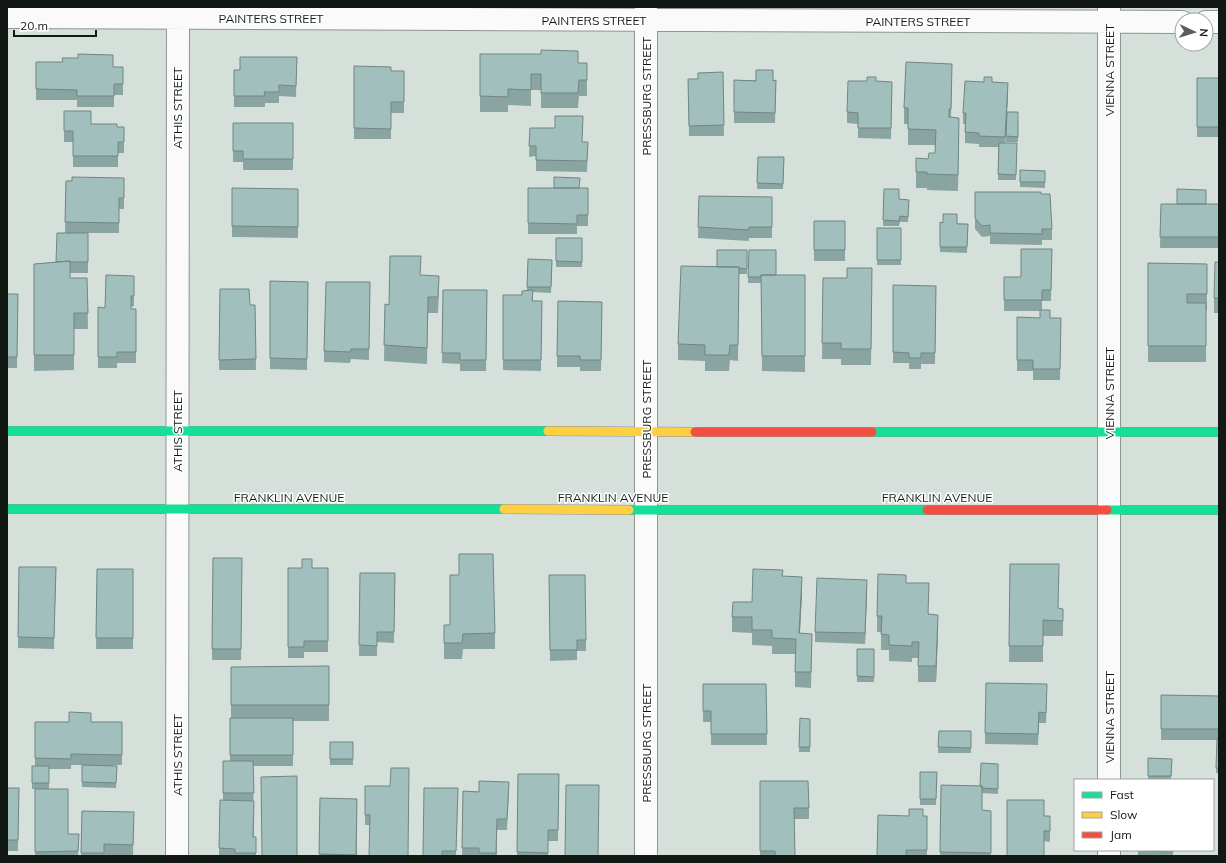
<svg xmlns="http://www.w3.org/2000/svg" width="1226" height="863" viewBox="0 0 1226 863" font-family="Mulish,sans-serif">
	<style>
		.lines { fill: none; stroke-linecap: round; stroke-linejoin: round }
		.street-casing { stroke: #8f9692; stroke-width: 24 }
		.fast-casing { stroke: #8f9692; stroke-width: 10 }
		.slow-casing { stroke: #8f9692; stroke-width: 10 }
		.jam-casing { stroke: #8f9692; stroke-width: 10 }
		.street { stroke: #f9faf9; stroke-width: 22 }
		.fast { stroke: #16e098; stroke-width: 9 }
		.slow { stroke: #ffcf43; stroke-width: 9 }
		.jam { stroke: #f24e42; stroke-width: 9 }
		.wall { fill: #8aa4a2 }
		.shaded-wall { fill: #718684 }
		.building { fill: #a1bfbc; stroke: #718684 }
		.labels { text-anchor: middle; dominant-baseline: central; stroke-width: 3; stroke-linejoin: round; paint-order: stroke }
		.street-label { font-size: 12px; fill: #121915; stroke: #fff }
	</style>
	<rect width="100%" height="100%" fill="#d5e0da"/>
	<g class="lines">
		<defs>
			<path id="street" d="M7 17 1182 22
				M1206 22H1219
				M1109 780V8
				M177 856 178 7
				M646 856V7
				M1109 856V850"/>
			<path id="fast" d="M7 431H548
				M872 432H1219
				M7 509H504
				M629 510H927
				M1107 510H1219"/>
			<path id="slow" d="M548 431 695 432
				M504 509 629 510"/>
			<path id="jam" d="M695 432H872
				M927 510H1107"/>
		</defs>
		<use href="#street" class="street-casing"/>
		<use href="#fast" class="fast-casing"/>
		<use href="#slow" class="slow-casing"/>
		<use href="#jam" class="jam-casing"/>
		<use href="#street" class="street"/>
		<use href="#fast" class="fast"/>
		<use href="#slow" class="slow"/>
		<use href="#jam" class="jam"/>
	</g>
	<path class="wall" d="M480 54 578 63 587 80V96H579L578 108H541V90H531V106L508 105V112H480Z
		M297 57 296 97 279 96V103H265V107H234V70H240Z
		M36 62 113 67H123V95H114V107H77V100H36Z
		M354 66 391 71H404V113H391V139H354Z
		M723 72 724 136H689L688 79H698Z
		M1197 78H1219V137H1197Z
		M952 79 951 118 959 133 958 191 927 190V188H916V172L928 159 935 153 936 145H908V124H904V108Z
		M734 80H776L775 123H734Z
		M876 81 892 82 891 139 858 138V124L847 123V112Z
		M984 82H992L1008 94 1005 143H1017L1016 180H998V147H979V144L965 143V124H963V113Z
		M64 111 91 124 117 127H124V153H118V167H73V142H64Z
		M1007 112H1018V142H1006Z
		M233 123H293V170H243V162H233Z
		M530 128 582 142H588L587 172 536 171V156L529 157Z
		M758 157H784L783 189H757Z
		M1020 170 1045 171V188L1020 187Z
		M124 178V209H119V233H65L66 181Z
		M232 188 298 227V238L232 237Z
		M528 188H588V226H577V234H528Z
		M884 189 899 199 909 200 908 222H900L899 226H883Z
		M1041 194 1052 229V240H1042V245L990 244V236L982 237 975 229V218Z
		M699 196 772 197V238H749V241L698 238Z
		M1161 204H1219V248H1160Z
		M814 221H845V261H814Z
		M940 222 968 224 967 253 940 252Z
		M877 228H901V265H877Z
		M88 233V273H70V278H87L88 329H74V370L34 371V264L56 262Z
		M556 238H582V267H556Z
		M1052 249 1051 301H1042V310L1050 318H1061L1060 380H1033V371H1017V317L1040 318V311H1004V277H1021Z
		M747 250V274H739L738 361 730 360 729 371H705V361L678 360V344L717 267Z
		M749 250 776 275H805V372L762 371 761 283H748Z
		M528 259 552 260 551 293 533 292V301H542L541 371 503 370V295H522L527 291Z
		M1219 262V313H1214V298Z
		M1148 263 1207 264V310H1206V362H1148Z
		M872 268 871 365H841V359H822L823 278H847Z
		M421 275 439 292 438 313H428L427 364 384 361 385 304 389 305Z
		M134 276V306L131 307V309H136V363H117V368H98V307L105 308Z
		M270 281 308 282 307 370 270 369Z
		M370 282 369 360 351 359 350 363 324 362V351Z
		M893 285 936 286 935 364H921V369H909V363H893Z
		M220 289 250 305H255L256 370H219Z
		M443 290H487L486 371H460V364L442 363Z
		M7 294H18L17 368H7Z
		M558 301 602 302 601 371H580V367H557Z
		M213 558H242L241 660H212Z
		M1010 564 1058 608 1063 621V636H1043V662H1009Z
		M19 567H56L54 649 18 648Z
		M288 568H328V652H304V658H288Z
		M97 569H133V649H96Z
		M360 573H395L394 643 377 642V656H359Z
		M549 575 586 640V651H577V660L550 661Z
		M783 576 802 592 800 633 812 649 811 688 795 687V654H772V646L752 645V633L732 632V617L752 602Z
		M906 583 929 614 938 630 936 682H918V658H912V662L889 661V650H881V632H877V616Z
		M867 591 865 644 815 642V632Z
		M444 625H450L495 633V649H463L462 659H444Z
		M857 649H874V682H857Z
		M329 666V721H293V766H253L254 837H256V856H219L220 800 223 801V761H230V718H231V667Z
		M703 684H766L767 745H711V722H703Z
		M1047 695 1046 723H1039L1038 745 985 744V733Z
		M1161 695 1219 696V773H1216L1217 740H1161Z
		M800 718 810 719V752H799Z
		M35 722H122V765H110L117 766 116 788 82 787V765H71V769H49V789H32V766H35Z
		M939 731H971V753H938Z
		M330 742H353V765H330Z
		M1148 758 1172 759 1171 780H1148Z
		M998 764V794L982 793V810L991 811V856H940L941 785 980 786Z
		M409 768 370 825H365V786H390Z
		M920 772H937L936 805H920Z
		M518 774H559L558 841H548V856H517Z
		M760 781 809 808V819H794L795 856H760Z
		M7 788H19L18 851H7Z
		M458 788 456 856H423Z
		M35 789 68 834H79L78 856H35Z
		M463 791 509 793 507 830H497V856H462Z
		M320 798 357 799V856H319Z
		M82 811 134 812 133 856 104 855V856H81Z
		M923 816H927V856H877Z
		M1044 816 1050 827V842L1044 841Z
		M1138 850H1173V856H1138Z"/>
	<path class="shaded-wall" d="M1008 83V94L1005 147V137Z
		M802 577V592L799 649V633Z
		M867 580V591L865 644V633Z
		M938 615V630L936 682V666Z"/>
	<path class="building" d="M541 50 578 51V63H587V80H579L578 93H541V74H531V90L508 89V97L480 96V54H541Z
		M78 54 113 55V67H123V84H114V96H77V90L36 89V62H63L62 58H78Z
		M240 57H297L296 86 279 85V92H264L265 96H234V70H240Z
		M906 62 952 64 951 109H949V117L959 118 958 175 927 174V172H916V158L928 159 929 153H935L936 130 908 129V108H904Z
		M354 66 391 67V71H404V102H391V129L354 128Z
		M756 70H773V81L776 80 775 113 734 112V80L756 81Z
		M723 72 724 125 689 126 688 79H698V73Z
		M867 77H876V81L892 82 891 128H858V113L847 112 848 81H867Z
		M984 77H992V82L1008 83 1005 137 979 136V133L965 132 966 113H963L965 81 984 82Z
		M1197 78H1219V127H1197Z
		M64 111H91V124H117V127H124V142H118V156H73V131H64Z
		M1007 112H1018V137L1006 136Z
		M555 116H583L582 142H588L587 161 536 160V146H529L530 128H555Z
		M233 123H293V159H243V151H233Z
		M999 143H1017L1016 175 998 174Z
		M758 157H784L783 184 757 183Z
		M1020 170 1045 171V182H1020Z
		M72 177 124 178V198H119V223L65 222 66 181H72Z
		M554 177 580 178 579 188H554Z
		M232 188 298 189V227L232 226Z
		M528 188H588V215H577V224L528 223Z
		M884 189H899V199L909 200 908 217 900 216 899 221 883 220Z
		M1177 189 1206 190V204H1177Z
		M975 192H1041V194H1050L1052 229H1042V234L990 233V225L982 226 975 218Z
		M699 196 772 197V227H749V230L698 227Z
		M1161 204H1219V237H1160Z
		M943 214H957V224H968L967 247H940V222L943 223Z
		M814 221H845V250H814Z
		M877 228H901V260H877Z
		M57 233H88V262H70V261L56 262Z
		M556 238H582V262L556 261Z
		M1021 249H1052L1051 290H1042V300H1004V277H1021Z
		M717 250H747V269L739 268V267H717Z
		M749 250H776V275H761V277H748Z
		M390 256H421L420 275 439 276 438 297H428L427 348 384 345 385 304 389 305Z
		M528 259 552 260 551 287H527Z
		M70 261V278H87L88 313H74V355H34V264Z
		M1215 262H1219V298H1214Z
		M1148 263 1207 264V294H1187V303H1206V346H1148Z
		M681 266 739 267 738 345H730L729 355H705V345L678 344Z
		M847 268H872L871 349H841V343H822L823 278H847Z
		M106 275 134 276V296H131V309H136V352H117V357H98V307L105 308Z
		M761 275H805V356H762Z
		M270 281 308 282 307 359 270 358Z
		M326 282H370L369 349H351L350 352 324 351Z
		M893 285 936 286 935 353H921V358H909V353L893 352Z
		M220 289H249L250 305H255L256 359 219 360Z
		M443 290H487L486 360H460V353H442Z
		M533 290 532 301H542L541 360H503V295H522V291Z
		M7 294H18L17 357H7Z
		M558 301 602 302 601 360H580V356H557Z
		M1040 310H1050V318H1061L1060 369H1033V360H1017V317L1040 318Z
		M459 554H493L495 633 463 634 462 643H444V625H450V575H459Z
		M213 558H242L241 649H212Z
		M302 559H312V568H328V641H304V647H288V568H302Z
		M1010 564H1059L1058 608 1063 609V621L1043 620V646H1009Z
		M19 567H56L54 638 18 637Z
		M97 569H133V638H96Z
		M753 569 783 570 782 576 802 577 799 633 812 634 811 672H795L796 639 772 638V630H752V617H732L733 602H752Z
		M360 573H395L394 632H377V646L359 645Z
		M878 574 906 575V583H929L928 614 938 615 936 666H918L919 642H912V646L889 645V635L881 634 882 616H877Z
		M549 575H585L586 640H577V650H550Z
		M817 578 867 580 865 633 815 632Z
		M857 649H874V677L857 676Z
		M329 666V705H231V667Z
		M986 683 1047 684 1046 713 1039 712 1038 734 985 733Z
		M703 684H766L767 734H711V711H703Z
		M1161 695 1219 696V729H1161Z
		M69 712 91 713V722H122V755L71 754V759L35 758V722H69Z
		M230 718H293V755H230Z
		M800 718 810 719V747H799Z
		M939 731H971V748L938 747Z
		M1217 739 1219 740V768H1216Z
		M330 742H353V759H330Z
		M1148 758 1172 759 1171 776H1148Z
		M223 761H253L254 793H223Z
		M981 763 998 764V789L982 788V786H980Z
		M82 765 117 766 116 783 82 782Z
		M32 766H49V783H32Z
		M391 768H409L408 856H369L370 815H365V786H390Z
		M920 772H937L936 799H920Z
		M518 774H559L558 830H548V853L517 852Z
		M297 776V856H262L261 777Z
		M479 781 509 782 507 819H497L496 853H479V848H462L463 791 479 792Z
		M760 781H808L809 808H794L795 856H775V851H760Z
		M566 785H599L598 856H565Z
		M941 785 982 786V810L991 811V853L940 852Z
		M7 788H19L18 840H7Z
		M424 788H458L456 851H442V856H423Z
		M35 789H68V834H79L78 851 35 852Z
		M320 798 357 799 356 855 319 854Z
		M220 800 254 801 253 837H256V853H235V849L219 848Z
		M1007 800H1044V816H1050V831H1044V856H1007Z
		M909 809H923V816H927V850H906V856H877L878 815 909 816Z
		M82 811 134 812 133 845 104 844V853H81Z
		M1138 850H1173V852L1138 851Z"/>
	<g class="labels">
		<g class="street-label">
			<text x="271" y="18">PAINTERS STREET</text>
			<text x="594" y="20">PAINTERS STREET</text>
			<text x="918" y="21">PAINTERS STREET</text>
			<text transform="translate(1109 70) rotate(-90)">VIENNA STREET</text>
			<text transform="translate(646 96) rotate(-90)">PRESSBURG STREET</text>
			<text transform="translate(177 108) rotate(-90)">ATHIS STREET</text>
			<text transform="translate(1109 393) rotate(-90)">VIENNA STREET</text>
			<text transform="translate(646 419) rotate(-90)">PRESSBURG STREET</text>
			<text transform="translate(177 431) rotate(-90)">ATHIS STREET</text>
			<text x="289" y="497">FRANKLIN AVENUE</text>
			<text x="613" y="497">FRANKLIN AVENUE</text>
			<text x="937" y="497">FRANKLIN AVENUE</text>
			<text transform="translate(1109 717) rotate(-90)">VIENNA STREET</text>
			<text transform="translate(646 743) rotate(-90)">PRESSBURG STREET</text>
			<text transform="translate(177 755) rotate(-90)">ATHIS STREET</text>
		</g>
	</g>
	<rect width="1226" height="863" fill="none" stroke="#121915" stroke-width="16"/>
	<rect x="1074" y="779" width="140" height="72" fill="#ffffff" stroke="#a0a3a1"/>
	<rect x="1082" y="792" width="20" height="6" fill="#16e098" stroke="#a0a3a1"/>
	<text x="1110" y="799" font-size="12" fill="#121915">Fast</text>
	<rect x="1082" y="812" width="20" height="6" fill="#ffcf43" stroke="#a0a3a1"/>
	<text x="1110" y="819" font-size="12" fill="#121915">Slow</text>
	<rect x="1082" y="832" width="20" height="6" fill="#f24e42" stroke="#a0a3a1"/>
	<text x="1110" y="839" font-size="12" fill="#121915">Jam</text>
	<g transform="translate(1194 32) rotate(94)"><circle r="19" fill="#ffffff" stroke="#a0a3a1"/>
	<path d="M0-3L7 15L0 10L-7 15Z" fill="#565f5a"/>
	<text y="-6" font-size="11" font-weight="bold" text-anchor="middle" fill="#121915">N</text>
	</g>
	<path d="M14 30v6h82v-6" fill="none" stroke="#121915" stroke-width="2"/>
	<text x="20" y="30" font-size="12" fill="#121915" stroke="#ffffff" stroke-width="3" paint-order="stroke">20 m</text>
</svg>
